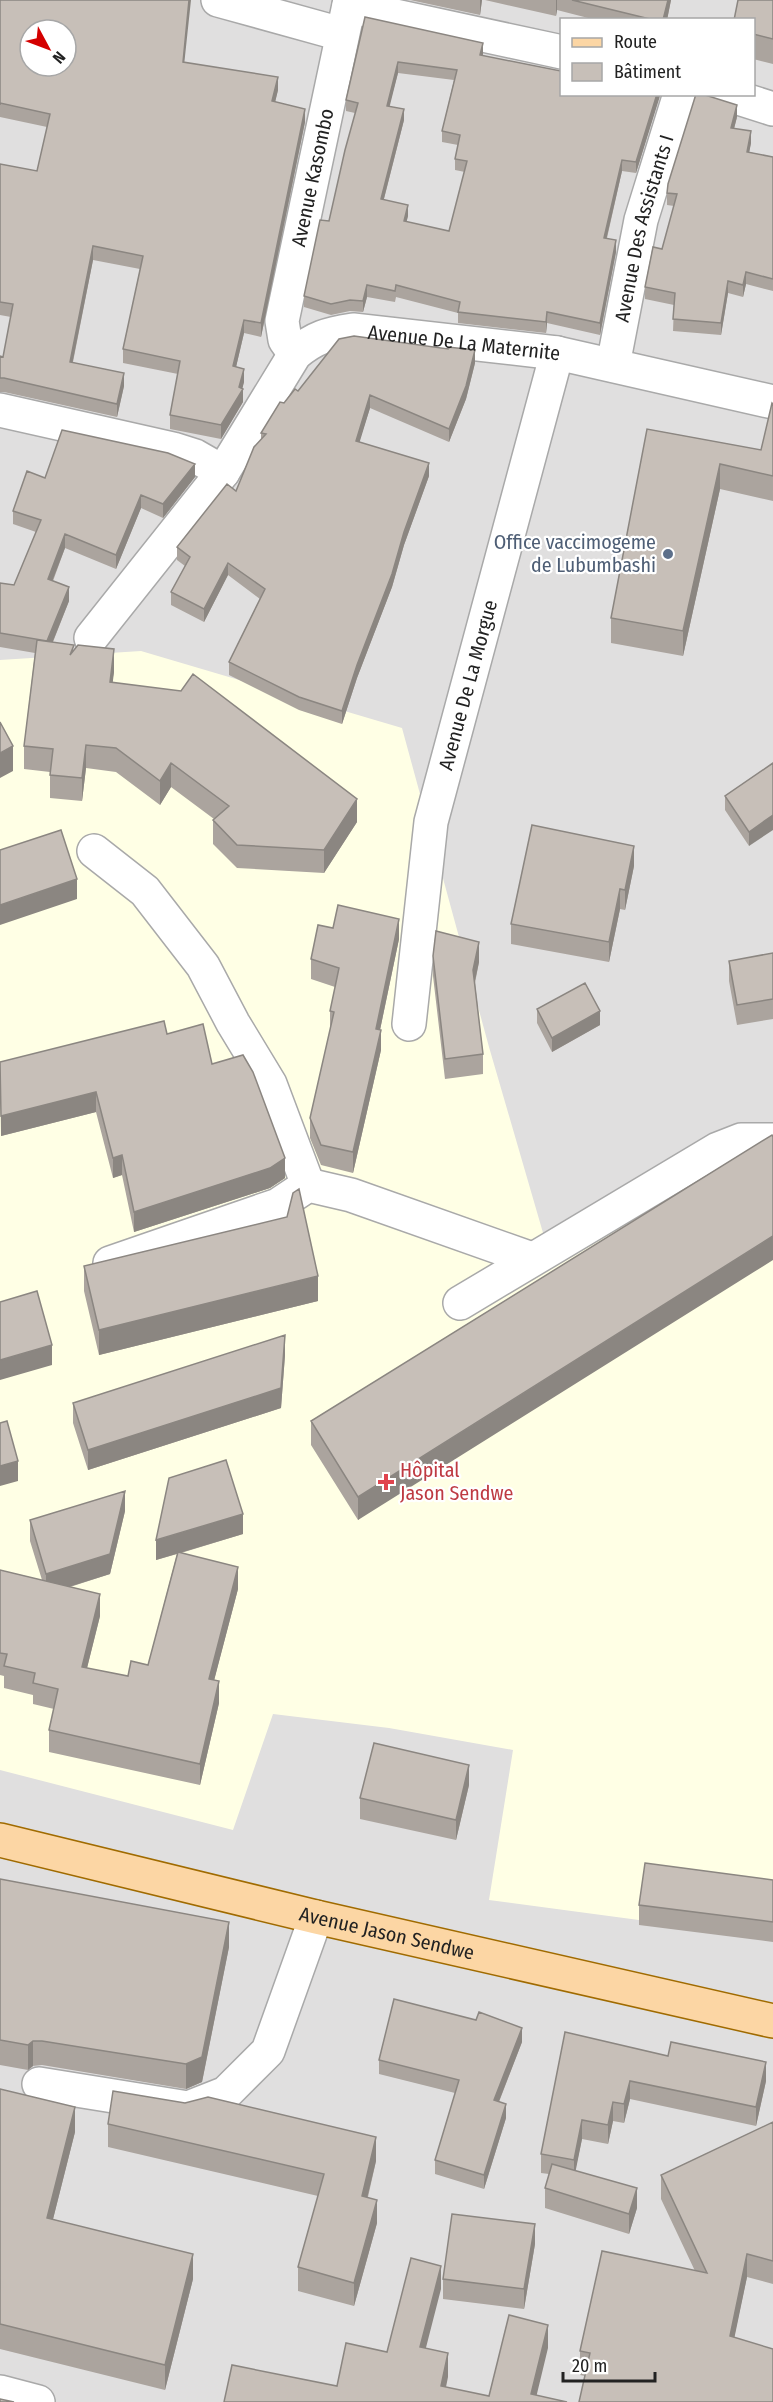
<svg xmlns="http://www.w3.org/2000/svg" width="773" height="2402" viewBox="0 0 773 2402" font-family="'Fira Sans Condensed',sans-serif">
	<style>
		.residential { fill: #e0dfdf; fill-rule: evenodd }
		.education { fill: #ffffe5 }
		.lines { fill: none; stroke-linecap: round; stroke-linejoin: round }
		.minor-casing { stroke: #a9a9a9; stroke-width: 36 }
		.major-casing { stroke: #a06b00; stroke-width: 36 }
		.minor { stroke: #fff; stroke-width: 33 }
		.major { stroke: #fcd6a4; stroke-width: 33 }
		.wall { fill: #aba49e; fill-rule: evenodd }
		.shaded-wall { fill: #8b8681 }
		.building { fill: #c7bfb8; stroke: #8b8681; stroke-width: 1.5; fill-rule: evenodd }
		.service-dot { fill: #5c6f8a; stroke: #fff; stroke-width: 2 }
		.health-dot { fill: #e0444e; stroke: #fff; stroke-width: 2 }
		.labels { text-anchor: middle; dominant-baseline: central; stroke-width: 4.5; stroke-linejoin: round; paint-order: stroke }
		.street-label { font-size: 20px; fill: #222; stroke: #fff }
		.service-label { font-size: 20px; fill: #4e5e75; stroke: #fff; text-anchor: end }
		.health-label { font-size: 20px; fill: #be3a42; stroke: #fff; text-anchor: start }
	</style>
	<rect width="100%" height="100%" fill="#f2efe9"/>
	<path class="residential" d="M0 0H773V2402H0ZM562 20H754V94H562ZM30 30H66V66H30Z"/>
	<path class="education" d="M141 651 402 728 489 1047 548 1250 773 1141V1938L489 1900 513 1750 389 1728 273 1714 233 1830 0 1770V660Z"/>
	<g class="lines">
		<defs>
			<g id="minor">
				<path d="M218 0 341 34"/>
				<path d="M349 6 562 52"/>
				<path d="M726 94 773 109"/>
				<path id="s1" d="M295 354 285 340 282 321 350 0"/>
				<path id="s2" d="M613 365 641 220 680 94"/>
				<path d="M0 410 173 449 195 456 223 472"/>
				<path id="s3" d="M91 638 223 472 295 354C315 337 328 334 353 330L557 353 773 402"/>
				<path d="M94 851 145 891 203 966 233 1023 270 1084 308 1185"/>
				<path id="s4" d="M409 1024 431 822 557 353"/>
				<path d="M110 1263 278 1205 308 1185 351 1195 532 1259"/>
				<path d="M460 1303 718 1149 741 1140H773"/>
				<path d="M39 2084 188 2108 226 2093 268 2051 316 1917"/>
				<path d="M0 2392 38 2402"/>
			</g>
			<g id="major">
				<path id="s5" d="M0 1840 316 1917 773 2021"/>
			</g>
		</defs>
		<use href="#minor" class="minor-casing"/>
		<use href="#major" class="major-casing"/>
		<use href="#minor" class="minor"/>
		<use href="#major" class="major"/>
	</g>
	<path class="wall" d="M0 0 184 62 278 90 275 102 305 122 261 337 244 333 236 367 244 382 242 388 243 402 221 439 170 429V415L178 374 123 363V349L140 269 93 260 73 362 124 386 117 417 4 392H0V356L3 357 11 317 0 315V164L37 171 47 127 0 117Z
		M410 0H482L480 15Z
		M485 0H671L667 20H596L557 10 556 16Z
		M773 0V64L753 59V20Z
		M365 17 483 54V56L660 94 636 173 622 171 607 238 616 252 600 335 547 323 546 333 458 323V313L396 297 395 302 367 297 363 312 350 311 331 315 304 307V296L329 221 355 113 346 111V100ZM398 73 454 80 442 131V142L458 145 455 159V170L465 172 449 231 406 222 408 216 384 199 404 120 389 106Z
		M737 117 734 129 751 143 749 152 773 157V291L746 284 743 297 728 293 721 335 673 331 674 305 645 299V287L662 249 674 206 667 205V193Z
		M475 363 466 399 449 442 370 408 359 442 429 476 404 545 392 587 357 678 342 724 299 710 229 675V662L260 599 228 575 204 622 171 605V592L185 566 177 560V547L236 491 261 439V433L284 403 298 391Z
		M773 404V501L720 489 683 656 611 643V618L647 429 761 450Z
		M195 477 163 518 141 508 116 569 65 548 53 581 69 601 53 642 74 650 114 672 112 682 357 822 324 873 237 868 213 844V820L214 819 171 787 160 805 116 772 86 768 82 801 50 798V772L24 769V746L35 653 0 647V583L14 585 36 532 13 524V511L45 478Z
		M773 763 749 846 725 810V796Z
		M634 866 625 910 620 909 609 962 511 944V924Z
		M333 928 399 939 380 1030 381 1050 353 1173 321 1165 310 1138V1118L330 1031V1011L335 987 311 979V959Z
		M773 953V1019L737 1025 729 981V961Z
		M433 956 479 962 475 983 483 1054V1074L445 1079 433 976Z
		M537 1009 600 1025 552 1052 537 1023Z
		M167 1034 212 1064 285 1178 270 1188 134 1232 122 1175 113 1178 96 1112 1 1136 0 1062Z
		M773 1137 358 1520 311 1445V1421Z
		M84 1266 318 1301 99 1355 84 1291Z
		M285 1355 281 1408 88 1470 73 1423V1403Z
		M125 1511 110 1574 70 1587 100 1616 87 1668 128 1676 148 1665 177 1554 156 1560V1540L243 1534 181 1553 238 1589 214 1680 219 1703 200 1785 49 1752V1730L54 1709 33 1704V1695L4 1688V1676L0 1675V1570L42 1580 30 1541V1520Z
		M469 1785 456 1840 360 1819V1798Z
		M0 1879 229 1947 202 2082 186 2089 42 2065 33 2066 28 2070 0 2065Z
		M773 1880V1942L639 1925V1905Z
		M565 2032 766 2081 756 2126 630 2099 624 2123 613 2121 608 2144 582 2139 575 2171 637 2208 629 2234 545 2208V2188L549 2174 541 2173V2154Z
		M522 2042 499 2102 506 2118 484 2189 435 2174V2160L455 2093 379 2074V2060Z
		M0 2089 75 2132 53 2219 193 2279 165 2390 0 2349Z
		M773 2122V2284L747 2277 734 2337 585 2376 580 2375V2351L695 2271 661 2199V2175Z
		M108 2124 376 2161 368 2197 377 2223 354 2306 298 2291V2267L318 2196 108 2147Z
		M535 2244 524 2309 443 2299V2279Z"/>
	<path class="shaded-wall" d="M189 0H191L183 75V62Z
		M480 0H482L480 15Z
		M556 0H557V10L556 16Z
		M668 0H671L667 20H663Z
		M483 43V54L480 66V55Z
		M398 62V73L387 117V106Z
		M278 77V90L272 115V101Z
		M657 94H660V96L636 173V162Z
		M737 105V117L731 140V128Z
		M305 109V122L261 337V323Z
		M404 109V120L381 210V199Z
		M751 131V143L747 164V152Z
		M622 160V171L604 249V238Z
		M408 205V216L404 232V221Z
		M616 240V252L600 335V323Z
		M93 246V260L70 375V362Z
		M746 272V284L743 297V285Z
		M728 281V293L721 335V323Z
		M367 285V297L363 312V301Z
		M547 312V323L546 333V322Z
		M244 320V333L233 380V366Z
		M475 350V363L466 399 449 442V429Z
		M244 369V382L241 394 243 389V402L221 439V425L239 387Z
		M124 373V386L117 417V404Z
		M370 395V408L356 454V441Z
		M429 463V476L404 545 392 587 357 678 342 724V711L357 665Z
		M195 464V477L163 518V504Z
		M720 464V489L683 656V631Z
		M141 495V508L116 569V555Z
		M65 534V548L48 592V579Z
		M228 563V575L204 622V609Z
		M69 587V601L47 656V642Z
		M114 649V672L110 705V682Z
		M86 745V768L82 801V778Z
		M13 746V771L0 778V753Z
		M171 763V787L160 805V781Z
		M357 799V822L324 873V850Z
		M773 815V830L749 846V832Z
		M634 846V866L625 910V890Z
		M77 879V899L0 925V905Z
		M620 889V909L609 962V942Z
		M399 919V939L376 1049V1029Z
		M479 942V962L473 990V970Z
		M600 1011V1025L552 1052V1038Z
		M381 1030V1050L353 1173V1152Z
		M96 1092V1112L1 1136V1116Z
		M122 1155V1175L113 1178V1158Z
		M285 1158V1178L270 1188 134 1232V1212Z
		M773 1236V1260L358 1520V1497Z
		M318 1276V1301L99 1355V1330Z
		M285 1335V1355L281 1408 88 1470V1450Z
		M52 1345V1365L0 1380V1360Z
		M18 1461V1481L0 1486V1466Z
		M125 1491V1511L110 1574 46 1594V1574Z
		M243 1514V1534L156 1560V1540Z
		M238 1567V1589L209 1700V1679Z
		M100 1594V1616L82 1688V1667Z
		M219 1681V1703L200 1785V1764Z
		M469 1765V1785L456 1840V1820Z
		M229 1922V1947L202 2082 186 2089V2064Z
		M522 2028V2042L494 2114V2100Z
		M33 2041V2066L28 2070V2045Z
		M766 2062V2081L756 2126V2107Z
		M630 2081V2099L624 2123V2104Z
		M613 2102V2121L608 2144V2125Z
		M506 2104V2118L484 2189V2175Z
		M75 2107V2132L47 2243V2218Z
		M582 2120V2139L574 2179V2160Z
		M376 2137V2161L362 2219V2196Z
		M637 2188V2208L629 2234V2214Z
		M377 2200V2223L354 2306V2283Z
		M535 2224V2244L524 2309V2289Z
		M193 2254V2279L165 2390V2365Z
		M747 2254V2277L730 2359V2336Z
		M441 2266V2289L420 2371V2347Z
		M548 2325V2348L535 2402 531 2394Z
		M448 2353V2377L443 2402 441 2386Z"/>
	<path class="building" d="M0 0H189L183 62 278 77 272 101 305 109 261 323 244 320 233 366 244 369 239 387 243 389 221 425 170 415 180 361 123 349 143 256 93 246 70 362 124 373 117 404 4 378H0V356L3 357 13 304 0 302V164L37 171 50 114 0 103V105ZM30 30H66V66H30Z
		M572 0H668L663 20H654Z
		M738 0H773V39L753 34V20H734Z
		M365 17 483 43 480 55 561 71V94H657L636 162 622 160 604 238 616 240 600 323 547 312 546 322 458 312 460 302 396 285 395 291 367 285 363 301 350 300 331 304 304 296 320 220 329 221 345 150 358 103 346 100ZM398 62 457 70 442 131 460 135 455 159 467 161 449 231 404 221 408 205 381 199 404 109 387 106Z
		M696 94H702L737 105 731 128 751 131 747 152 773 157V279L746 272 743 285 728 281 721 323 673 319 675 293 645 287 653 247 662 249 677 194 667 193 668 184Z
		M354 336 448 349V347L475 350 466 386 449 429 370 395 356 441 429 463 404 532 392 574 357 665 342 711 299 697 229 662 265 589 228 563 204 609 171 592 190 557 177 547 227 484 236 491 254 447 266 434 261 433 280 402 284 403 295 389 298 391 339 339Z
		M772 403 773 404V476L720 464 683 631 611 618 647 429 761 450Z
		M62 430 168 453 195 464 163 504 141 495 116 555 65 534 48 579 69 587 47 641 0 633V583L14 585 41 520 13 511 27 471 45 478Z
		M37 640 74 645 70 655 78 645 114 649 110 682 181 691 193 674 357 799 324 850 237 845 213 820 229 806 171 763 160 781 116 748 86 745 82 778 50 775 53 749 24 746Z
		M0 722 13 746 0 753Z
		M773 763V815L749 832 725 796Z
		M532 825 634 846 625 890 620 889 609 942 511 924Z
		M61 830 77 879 0 905V850Z
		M338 905 399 919 376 1029 381 1030 353 1152 321 1145 310 1118 334 1012 330 1011 339 968 311 959 318 925 333 928Z
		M436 931 479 942 473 970 483 1054 445 1059 433 956Z
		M773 953V999L737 1005 729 961Z
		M585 983 600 1011 552 1038 537 1009Z
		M164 1021 167 1034 203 1024 212 1064 243 1055 253 1072 285 1158 270 1168 134 1212 122 1155 113 1158 96 1092 1 1116 0 1062Z
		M772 1135 773 1137V1236L358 1497 311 1421Z
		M299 1189 318 1276 99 1330 84 1266 287 1217 293 1193Z
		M37 1291 52 1345 0 1360V1302Z
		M285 1335 281 1388 88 1450 73 1403Z
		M7 1421 18 1461 0 1466V1423Z
		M226 1460 243 1514 156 1540 169 1478Z
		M125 1491 110 1554 46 1574 30 1520Z
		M178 1552 238 1567 209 1679 219 1681 200 1764 49 1730 58 1689 33 1683 35 1673 4 1666 7 1654 0 1653V1570L100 1594 82 1667 128 1676 131 1661 148 1665Z
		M374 1743 469 1765 456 1820 360 1798Z
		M645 1863 773 1880V1922L639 1905Z
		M0 1879 229 1922 202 2057 186 2064 42 2041H33L28 2045 0 2040Z
		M394 1999 476 2020 479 2012 522 2028 494 2100 506 2104 484 2175 435 2160 459 2080 379 2060Z
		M565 2032 668 2056 671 2042 766 2062 756 2107 630 2081 624 2104 613 2102 608 2125 582 2120 574 2160 541 2154Z
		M0 2089 75 2107 47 2218 193 2254 165 2365 0 2324Z
		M113 2091 185 2103 208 2097 376 2137 362 2196 377 2200 354 2283 298 2267 324 2174 108 2124Z
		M773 2122V2261L747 2254 730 2336 773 2349V2402H579L590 2353 580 2351 602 2251 707 2273 661 2175Z
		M552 2164 637 2188 629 2214 545 2188Z
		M452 2214 535 2224 524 2289 443 2279Z
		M411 2258 441 2266 420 2347 448 2353 441 2386 489 2396 509 2315 548 2325 531 2394 567 2402H224L232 2365 337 2386 346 2343 387 2352Z
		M0 2399 14 2402H0Z"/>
	<circle class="service-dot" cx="668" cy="554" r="6"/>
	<path class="health-dot" d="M383 1473h6v6h6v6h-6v6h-6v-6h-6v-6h6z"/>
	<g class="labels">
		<g class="street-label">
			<text stroke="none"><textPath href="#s1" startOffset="183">Avenue Kasombo</textPath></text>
			<text stroke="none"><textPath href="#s2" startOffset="140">Avenue Des Assistants I</textPath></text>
			<text stroke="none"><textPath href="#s3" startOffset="526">Avenue De La Maternite</textPath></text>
			<text stroke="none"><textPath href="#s4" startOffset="345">Avenue De La Morgue</textPath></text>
			<text stroke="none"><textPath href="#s5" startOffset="398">Avenue Jason Sendwe</textPath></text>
		</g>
		<g class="service-label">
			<text x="656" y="542">Office vaccimogeme<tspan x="656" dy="23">de Lubumbashi</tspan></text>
		</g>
		<g class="health-label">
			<text x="400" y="1470">Hôpital<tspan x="400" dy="23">Jason Sendwe</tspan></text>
		</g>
	</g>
	<rect x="560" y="18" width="195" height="78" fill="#ffffff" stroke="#a7a7a7" stroke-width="1.5"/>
	<rect x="572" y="38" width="30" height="9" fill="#fcd6a4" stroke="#a7a7a7" stroke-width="1.5"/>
	<text x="614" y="48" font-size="18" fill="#222222">Route</text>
	<rect x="572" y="63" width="30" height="18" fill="#c7bfb8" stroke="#a7a7a7" stroke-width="1.5"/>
	<text x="614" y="78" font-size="18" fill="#222222">Bâtiment</text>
	<g transform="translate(48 48) rotate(131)"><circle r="28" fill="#ffffff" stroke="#a7a7a7" stroke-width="1.5"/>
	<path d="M0-4.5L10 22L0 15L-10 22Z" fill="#d40000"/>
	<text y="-9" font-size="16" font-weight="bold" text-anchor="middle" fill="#222222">N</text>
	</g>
	<path d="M563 2372v9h92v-9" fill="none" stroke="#222222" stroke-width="3"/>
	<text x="572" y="2372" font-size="18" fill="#222222" stroke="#ffffff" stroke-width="4.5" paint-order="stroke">20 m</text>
</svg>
